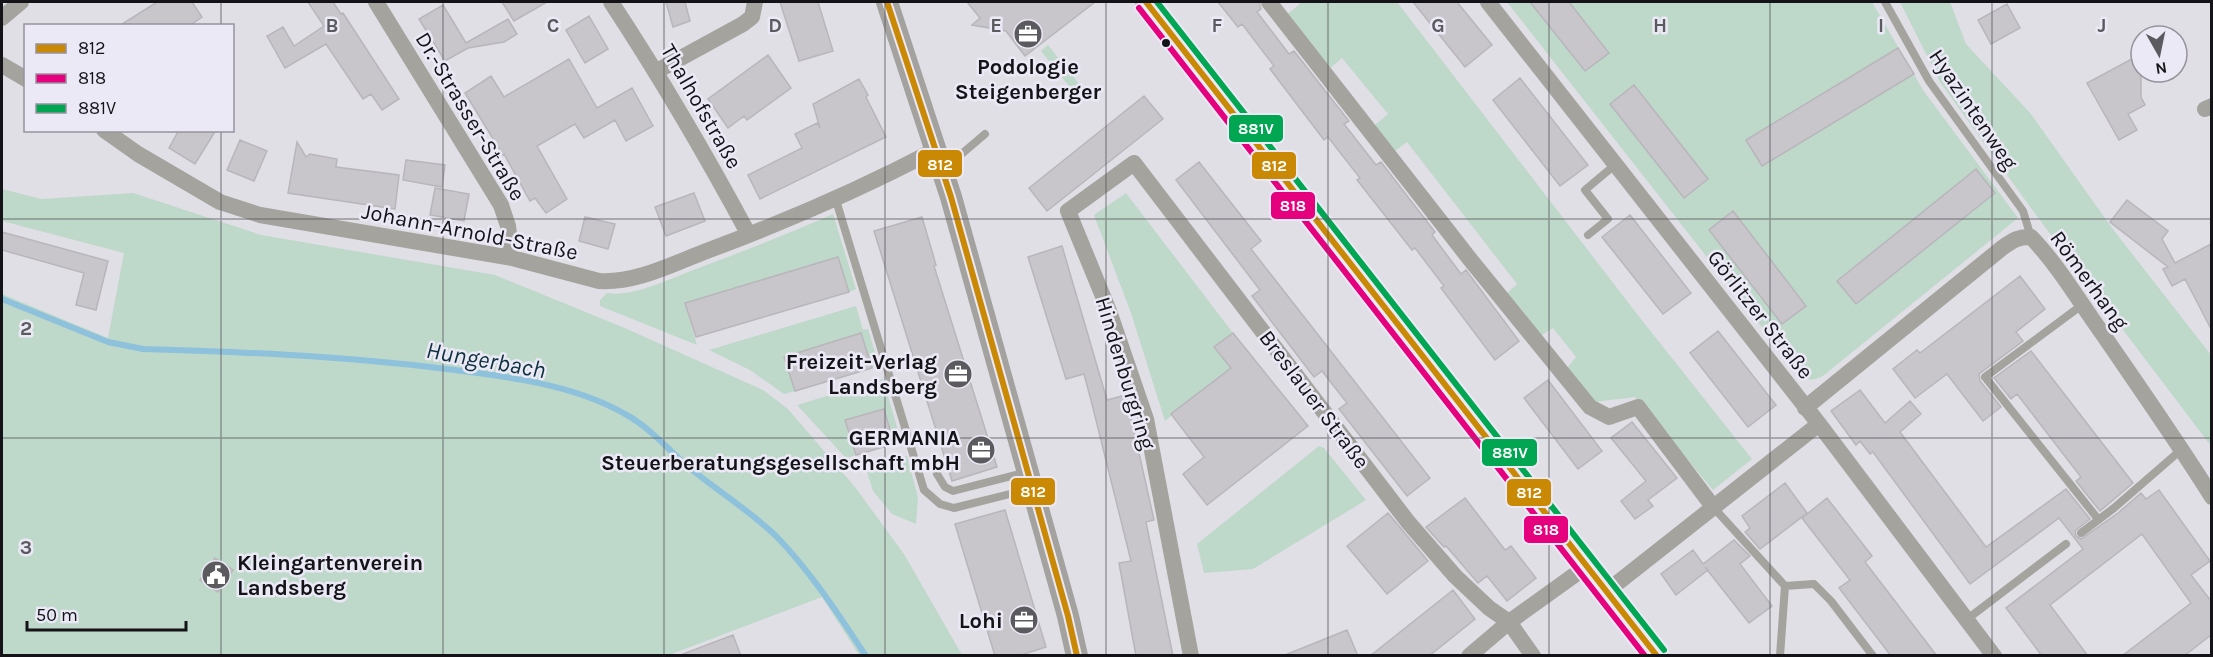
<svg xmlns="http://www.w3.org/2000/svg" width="2213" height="657" font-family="Karla,sans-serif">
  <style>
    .green { fill: #bed8c9 }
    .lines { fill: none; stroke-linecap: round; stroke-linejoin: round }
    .stream { stroke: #8dc1dc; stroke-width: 6 }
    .building { fill: #c8c6ca; stroke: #b8b6bb; stroke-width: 1.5 }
    .lane { stroke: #a5a39d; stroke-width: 8 }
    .street { stroke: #a5a39d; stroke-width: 16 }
    .secondary { stroke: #a4a29e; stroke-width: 22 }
    .bus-1-casing { stroke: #ece9f6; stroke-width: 10 }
    .bus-2-casing { stroke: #ece9f6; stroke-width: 10 }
    .bus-3-casing { stroke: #ece9f6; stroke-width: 10 }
    .bus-1 { stroke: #ca8905; stroke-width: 6 }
    .bus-2 { stroke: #e5007d; stroke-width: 6 }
    .bus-3 { stroke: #00a651; stroke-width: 6 }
    .grid { fill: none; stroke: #5b5a5f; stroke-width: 1.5; stroke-opacity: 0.55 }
    .bus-dot { fill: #141317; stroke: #ece9f6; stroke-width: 2 }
    .labels { text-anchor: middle; stroke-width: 5; stroke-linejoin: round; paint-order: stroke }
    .poi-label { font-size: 22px; font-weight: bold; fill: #141317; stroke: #ece9f6; text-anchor: end }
    .street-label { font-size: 22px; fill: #141317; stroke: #ece9f6 }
    .water-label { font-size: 24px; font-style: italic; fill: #0e3140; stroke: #ece9f6 }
    .grid-label { font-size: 20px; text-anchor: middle; font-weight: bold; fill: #5b5a5f; stroke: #ece9f6; stroke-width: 5; stroke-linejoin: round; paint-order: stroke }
    .line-badge { stroke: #ece9f6; stroke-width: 2 }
    .badge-label { font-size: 16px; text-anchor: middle; font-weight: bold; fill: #fff }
  </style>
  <rect width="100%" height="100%" fill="#e0dfe6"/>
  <path class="green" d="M1298,2H1397L1637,314L1752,459L1713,490L1635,397L1594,402L1567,368L1576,357L1553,328L1537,338L1505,295L1517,284L1407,142L1395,151L1374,126L1388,114L1342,58L1329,69L1286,15L1300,4Z
    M1507,2H1872L1923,90L2018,218L1824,375C1816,380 1810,381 1801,377Z
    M1900,2H1950L1966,44L2031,114L2112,228L2211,355V446L2036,215L1940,82Z
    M1048,45L1083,89L1076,95L1041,51Z
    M2,189L41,199L133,193L261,235L495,275L627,329L763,390L788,409L855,487L904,554L962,655H859L822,597L669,655H2V294L108,338L124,253L2,221Z
    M1126,193L1233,333L1214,347L1231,368L1165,421L1131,313L1094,215Z
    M833,214L856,289L849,292L838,257L685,304L697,345L600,306V300L607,293C631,298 672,278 696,269C742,252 788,234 833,214Z
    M856,306L863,330L868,329L879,366L872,368L861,334L784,357L795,391L784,394L750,370L709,350Z
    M883,379L901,441L894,444L884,409L845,421L856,455L846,458L797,405Z
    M1319,446L1324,448L1366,500L1253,569L1204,573L1197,544Z
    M907,456L918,497L916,524L892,514L873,491L866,469Z"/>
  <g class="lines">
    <path class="stream" d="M2,299L108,342L143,349C244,352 345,356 446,369C504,376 573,384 625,414C651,428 668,450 691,469C718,491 750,511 776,536C811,572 838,614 866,656"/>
  </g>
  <path class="building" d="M157,2H192L202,17L189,26H119Z
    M308,2H333L341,14L343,13L399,99L382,110L371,94L363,99L326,44L285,68L267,36L283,27L294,46L324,26Z
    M502,2H547L514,21Z
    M666,2H685L690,21L673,27Z
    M780,2H818L833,51L799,61Z
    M967,2H1095L1025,56L1006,31L972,25L980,18Z
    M1218,2H1259L1261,9L1257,12L1289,54L1294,51L1349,121L1344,124L1376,165L1381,162L1435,232L1432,235L1461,274L1466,270L1519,341L1495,360L1441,288L1444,286L1415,248L1412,250L1357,180L1360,178L1328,137L1324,140L1270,69L1274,66L1242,24L1238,27Z
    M1413,2H1457L1492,45L1465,67Z
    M1530,2H1569L1609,53L1585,71Z
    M2007,4L2020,28L1991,44L1978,20Z
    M443,5L466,43L508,19L517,34L504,42L468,48L445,61L419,19Z
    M589,16L608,49L585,63L566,30Z
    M1898,48L1914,74L1762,166L1746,140Z
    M2141,54V97L2145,105L2128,114L2137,130L2119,140L2087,83Z
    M768,55L791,88L747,120L744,116L728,128L708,99Z
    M569,59L597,108L632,88L653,126L626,141L615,120L584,138L575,124L537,146L567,199L546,213L535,198L530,201L504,154L503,155L465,93L491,76L504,97Z
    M1520,78L1588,165L1560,186L1493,100Z
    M859,79L868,95L866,97L886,137L760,199L748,175L802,148L795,134L817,123L820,128L813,104Z
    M1634,85L1708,179L1684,198L1610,104Z
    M1144,96L1163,119L1047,211L1029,188Z
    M179,130H216L195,164L169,148Z
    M240,140L267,151L254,181L227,170Z
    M297,142L306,157L310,154L337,159L336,167L399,175L395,209L288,193Z
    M406,160L445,165L442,187L403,180Z
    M1199,162L1261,241L1251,249L1430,478L1407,496L1339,409L1347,403L1322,371L1314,377L1252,296L1260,290L1176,180Z
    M1976,169L1995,193L1856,304L1837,281Z
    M435,188L469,194L464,221L430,215Z
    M694,193L705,221L666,236L655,207Z
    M2127,200L2168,231L2162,239L2175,263L2211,244V329L2185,279L2172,286L2163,269L2168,267L2110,222Z
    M1733,211L1806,306L1782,324L1709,230Z
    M1630,215L1691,293L1663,314L1602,237Z
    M585,217L615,224L608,249L579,241Z
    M922,217L936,265L934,266L997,467L952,481L874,231Z
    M2,232L108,261L96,310L76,305L84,273L2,250Z
    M1062,246L1107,400L1126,395L1154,520L1146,522L1173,656H1136L1119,563L1131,561L1092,404L1084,374L1066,379L1028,257Z
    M838,257L849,292L696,337L685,303Z
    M2020,276L2045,309L2016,332L2023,341L1979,374L1980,381L2001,407L1983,421L1947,374L1915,398L1893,369L1917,350L1920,353Z
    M1718,331L1776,405L1748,427L1690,353Z
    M861,333L872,368L795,391L784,357Z
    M1233,333L1308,426L1207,505L1183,474L1204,457L1171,414L1231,368L1214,347Z
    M2031,351L2133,483L2100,511L2076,481L2081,477L2017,394L2011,399L1994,378Z
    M1548,380L1602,451L1578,469L1524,398Z
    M1860,390L1885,423L1910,401L1921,414L1900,432L1986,547L2066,489L2090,519L2075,531L2076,536L2081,539L2118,513L2141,493L2146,499L2159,490L2210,561L2191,575L2211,601V635L2184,656H2122L2191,603L2142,534L2050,605L2088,656H2042L2006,608L2083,549L2059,518L1970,584L1873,452L1870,454L1860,441L1856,445L1831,411Z
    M884,409L894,444L856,455L845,420Z
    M1632,422L1677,478L1648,500L1653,506L1635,519L1621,501L1646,481L1611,438Z
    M1785,483L1807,513L1760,549L1745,532L1750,528L1742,516Z
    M1465,498L1505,550L1511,546L1536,578L1507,601L1487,576L1478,583L1446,546L1444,547L1426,527Z
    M1827,498L1872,556L1865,562L1937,656H1891L1839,588L1850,580L1802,518Z
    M1005,510L1046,647L1018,656H995L955,524Z
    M1388,513L1428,561L1387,594L1347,546Z
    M1734,540L1750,556L1740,564L1772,606L1749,623L1705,567L1708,570L1676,595L1661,574L1693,550L1703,564Z
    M215,558L233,570L218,592L200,580Z
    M1453,590L1475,619L1429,656H1370Z
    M1347,630L1358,656H1285V655Z
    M733,635L741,656H683V654Z"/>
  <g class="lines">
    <path class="lane" d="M1885,2L1929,81L2023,211L2031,237
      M944,169L985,134
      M835,197L924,490L940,504L954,508L1030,489
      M1588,235L1608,219L1585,190L1616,164
      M2082,305L1985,377L2098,519
      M937,474L945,487L953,491L1027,472
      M1714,508L1785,586L1814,584L1831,601L1873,656
      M2081,533L2114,508L2182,449
      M1966,620L2066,544
      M1780,656L1785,586"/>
    <path class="street" d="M376,2L501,205L508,226L512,258
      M611,2C661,78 706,155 749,235
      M1269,2L1469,258L1590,407L1609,417L1638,407L1714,508
      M1488,2L1819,424L1994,656
      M2,18L21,2
      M2,65L26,79
      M657,71L743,24L752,17L755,2
      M2205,109L2212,106
      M104,130L138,154L220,202L260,215L512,258L599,281C636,283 670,265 704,252C782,223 861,189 935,150
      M1805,408L2002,248C2012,241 2019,236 2031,237C2058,265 2079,301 2102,333C2139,387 2177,441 2212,497
      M1606,592L1819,424
      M1191,656L1146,419L1109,311L1068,211L1134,163L1408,522L1455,576L1489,608L1509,622L1533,656
      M1469,656L1509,622L1587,566"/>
    <path class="secondary" d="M887,2L951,197L1068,616L1077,656
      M1146,2L1657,656"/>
    <g class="bus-1-casing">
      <path id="bus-1" d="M887,2L951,197L1068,616L1077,656
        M1146,2L1657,656"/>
    </g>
    <g class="bus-2-casing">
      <path id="bus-2" d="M1139,8L1645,656"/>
    </g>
    <g class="bus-3-casing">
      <path id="bus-3" d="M1157,2L1664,650"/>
    </g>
    <use href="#bus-1" class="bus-1"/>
    <use href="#bus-2" class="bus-2"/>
    <use href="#bus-3" class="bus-3"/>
  </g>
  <path class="grid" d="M221,2V26M443,2V656M664,2V656M885,2V656M1106,2V656M1328,2V656M1549,2V656M1770,2V656M1992,2V656M221,130V656M2,219H2212M2,438H2212"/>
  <defs>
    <g id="office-disc" transform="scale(1.5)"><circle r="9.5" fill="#5b5a5f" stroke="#ece9f6"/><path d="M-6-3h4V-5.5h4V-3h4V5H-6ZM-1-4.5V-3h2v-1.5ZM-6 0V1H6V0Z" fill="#fff"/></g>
    <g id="civic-disc" transform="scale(1.5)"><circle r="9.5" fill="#5b5a5f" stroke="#ece9f6"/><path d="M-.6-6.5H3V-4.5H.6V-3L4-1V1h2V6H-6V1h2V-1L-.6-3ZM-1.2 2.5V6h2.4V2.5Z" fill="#fff"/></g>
  </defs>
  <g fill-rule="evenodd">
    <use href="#office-disc" x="1028" y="34"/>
    <use href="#office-disc" x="958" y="374"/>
    <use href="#office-disc" x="981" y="450"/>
    <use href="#civic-disc" x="216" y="575"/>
    <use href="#office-disc" x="1024" y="620"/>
  </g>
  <circle class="bus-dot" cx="1166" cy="43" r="5"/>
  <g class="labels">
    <g class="poi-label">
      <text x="1028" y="74" text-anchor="middle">Podologie<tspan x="1028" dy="25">Steigenberger</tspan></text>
      <text x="937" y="369">Freizeit-Verlag<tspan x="937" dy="25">Landsberg</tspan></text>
      <text x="960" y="445">GERMANIA<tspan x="960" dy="25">Steuerberatungsgesellschaft mbH</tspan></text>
      <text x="237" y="570" text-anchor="start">Kleingartenverein<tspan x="237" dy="25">Landsberg</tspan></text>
      <text x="1003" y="628">Lohi</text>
    </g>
    <g class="street-label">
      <text transform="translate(702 106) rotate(60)" y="8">Thalhofstraße</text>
      <text transform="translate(1974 109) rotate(56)" y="8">Hyazintenweg</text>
      <text transform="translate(471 116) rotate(59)" y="8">Dr.-Strasser-Straße</text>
      <text transform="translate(470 231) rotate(11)" y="8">Johann-Arnold-Straße</text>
      <text transform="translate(2090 280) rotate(54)" y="8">Römerhang</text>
      <text transform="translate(1761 314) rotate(52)" y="8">Görlitzer Straße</text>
      <text transform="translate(1126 373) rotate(73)" y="8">Hindenburgring</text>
      <text transform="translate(1315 399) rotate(53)" y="8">Breslauer Straße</text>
    </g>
    <g class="water-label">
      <text transform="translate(486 360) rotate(10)" y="8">Hungerbach</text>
    </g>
  </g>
  <g class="grid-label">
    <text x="332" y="32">B</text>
    <text x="553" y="32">C</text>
    <text x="775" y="32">D</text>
    <text x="996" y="32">E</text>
    <text x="1217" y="32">F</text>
    <text x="1438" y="32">G</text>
    <text x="1660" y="32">H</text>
    <text x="1881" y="32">I</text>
    <text x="2102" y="32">J</text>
    <text x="26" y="335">2</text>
    <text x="26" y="554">3</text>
  </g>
  <g class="line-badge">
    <rect x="1228" y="114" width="56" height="29" rx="6" fill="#00a651"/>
    <rect x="917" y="149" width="46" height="29" rx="6" fill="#ca8905"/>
    <rect x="1251" y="151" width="46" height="29" rx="6" fill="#ca8905"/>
    <rect x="1270" y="191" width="46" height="29" rx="6" fill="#e5007d"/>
    <rect x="1481" y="438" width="57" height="29" rx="6" fill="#00a651"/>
    <rect x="1010" y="477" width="46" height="29" rx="6" fill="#ca8905"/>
    <rect x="1506" y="478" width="46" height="29" rx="6" fill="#ca8905"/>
    <rect x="1523" y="515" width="46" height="29" rx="6" fill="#e5007d"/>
  </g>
  <g class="badge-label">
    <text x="1256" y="134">881V</text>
    <text x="940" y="170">812</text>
    <text x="1274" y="171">812</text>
    <text x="1293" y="211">818</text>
    <text x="1510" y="458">881V</text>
    <text x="1033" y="497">812</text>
    <text x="1529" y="498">812</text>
    <text x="1546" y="535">818</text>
  </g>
  <rect width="2213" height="657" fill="none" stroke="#141317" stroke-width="6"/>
  <rect x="24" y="24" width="210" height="108" fill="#ece9f6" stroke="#96939d" stroke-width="1.5"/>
  <rect x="36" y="44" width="30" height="9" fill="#ca8905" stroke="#96939d" stroke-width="1.5"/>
  <text x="78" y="54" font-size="18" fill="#141317">812</text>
  <rect x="36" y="74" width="30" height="9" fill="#e5007d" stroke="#96939d" stroke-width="1.5"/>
  <text x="78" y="84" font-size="18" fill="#141317">818</text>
  <rect x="36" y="104" width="30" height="9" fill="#00a651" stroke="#96939d" stroke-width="1.5"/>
  <text x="78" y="114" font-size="18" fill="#141317">881V</text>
  <g transform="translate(2159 54) rotate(171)"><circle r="28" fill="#ece9f6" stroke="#96939d" stroke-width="1.5"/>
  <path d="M0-4.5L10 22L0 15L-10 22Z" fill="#5b5a5f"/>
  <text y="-9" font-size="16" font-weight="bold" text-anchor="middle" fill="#141317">N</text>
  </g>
  <path d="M27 621v9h159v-9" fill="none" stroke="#141317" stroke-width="3"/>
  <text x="36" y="621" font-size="18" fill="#141317" stroke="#ece9f6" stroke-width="4.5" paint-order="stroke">50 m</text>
</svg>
